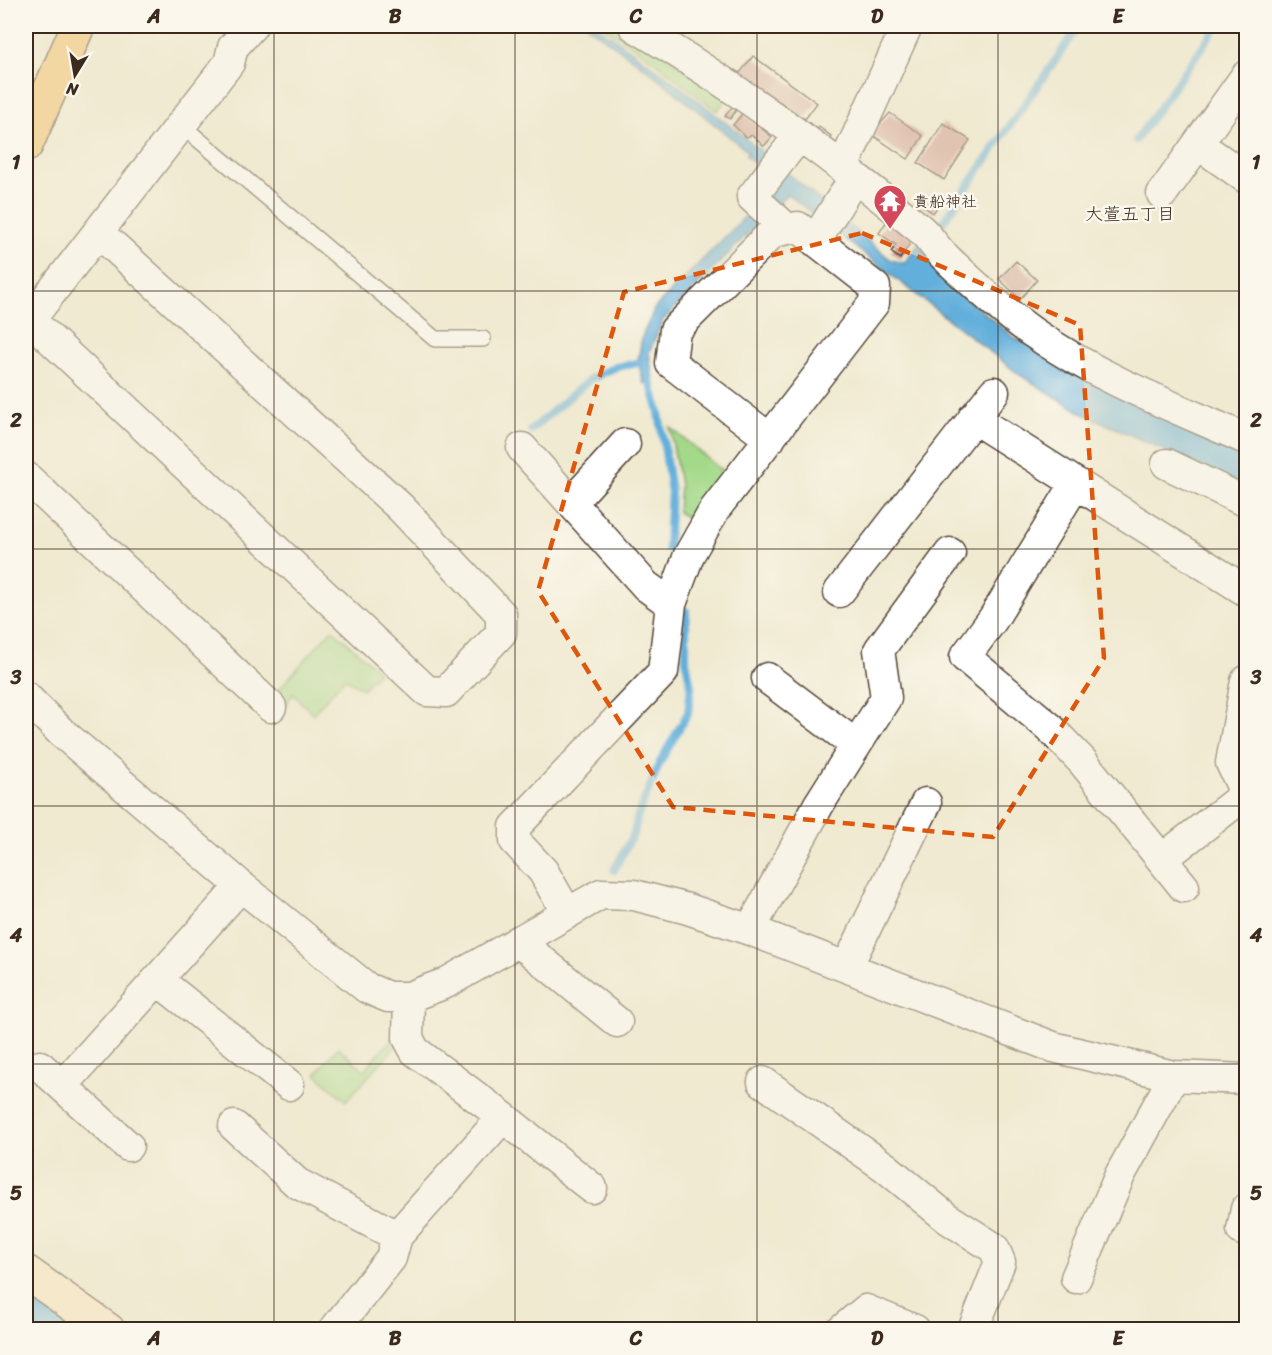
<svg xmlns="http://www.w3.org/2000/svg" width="1272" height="1355" font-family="Sriracha,'Klee One',sans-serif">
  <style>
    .park { fill: #a3d989; stroke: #6f8254; stroke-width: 1.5 }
    .water { fill: #62afdb; stroke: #4e6c7c; stroke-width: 1.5 }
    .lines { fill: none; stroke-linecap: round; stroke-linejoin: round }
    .stream { stroke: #62afdb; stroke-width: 8 }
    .river { stroke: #62afdb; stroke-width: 48 }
    .building { fill: #ce948b }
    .lane-casing { stroke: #564739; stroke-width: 18 }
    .street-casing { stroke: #564739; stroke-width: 33 }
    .secondary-casing { stroke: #564739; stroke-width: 36 }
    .primary-casing { stroke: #564739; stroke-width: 36 }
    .lane { stroke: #fff; stroke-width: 15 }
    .street { stroke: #fff; stroke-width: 30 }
    .secondary { stroke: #fbe6c4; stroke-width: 33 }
    .primary { stroke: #f5c16b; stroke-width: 33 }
    .marked { fill: none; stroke: #df570d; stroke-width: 4.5; stroke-dasharray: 12 8; stroke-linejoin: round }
    .grid { fill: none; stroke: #3b2a1e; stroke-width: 1.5; stroke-opacity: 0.55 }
    .labels { text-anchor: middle; stroke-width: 5; stroke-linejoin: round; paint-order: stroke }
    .poi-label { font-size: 16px; fill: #3b2a1e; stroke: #fbf7ec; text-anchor: start }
    .neighbourhood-label { font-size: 18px; fill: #3b2a1e; stroke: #fbf7ec }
    .neatline { fill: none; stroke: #3b2a1e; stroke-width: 2 }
    .grid-label { font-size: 20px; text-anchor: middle; font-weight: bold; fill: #3b2a1e }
  </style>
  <rect width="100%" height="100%" fill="#fbf7ec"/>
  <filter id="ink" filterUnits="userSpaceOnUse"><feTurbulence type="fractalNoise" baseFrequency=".0167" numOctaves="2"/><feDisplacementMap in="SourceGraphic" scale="12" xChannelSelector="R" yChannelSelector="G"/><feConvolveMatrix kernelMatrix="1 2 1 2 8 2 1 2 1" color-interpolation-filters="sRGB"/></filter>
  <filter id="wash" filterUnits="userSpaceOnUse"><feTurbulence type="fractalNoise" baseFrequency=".008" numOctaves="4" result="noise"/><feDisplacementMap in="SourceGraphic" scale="24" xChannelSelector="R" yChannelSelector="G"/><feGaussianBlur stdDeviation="1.35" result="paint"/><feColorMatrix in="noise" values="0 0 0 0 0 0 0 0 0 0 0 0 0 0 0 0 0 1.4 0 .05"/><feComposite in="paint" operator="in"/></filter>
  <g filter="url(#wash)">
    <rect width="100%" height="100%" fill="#f0ead1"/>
    <path class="park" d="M603,26H625L727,99L717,111L647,56Z
      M670,427L727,475L695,523L678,512L680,485Z
      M332,629L379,671L363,689L345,678L313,714L293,694L282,710L272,697Z
      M402,1028L400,1042L346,1101L316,1074L338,1047L364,1070Z"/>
    <path class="water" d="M587,26H597C699,97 796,179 891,260L904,263L919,244L945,281L1015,338L1246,452V487L1082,413L1020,375L787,194L663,320L649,353L653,380L644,384L638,361L642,337L655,308L778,183L745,155L748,152L649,71Z"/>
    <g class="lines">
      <path class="stream" d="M1136,140L1217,26
        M934,235L1079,26
        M647,371L659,412L671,492L668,548
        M531,430L590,379L616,367L643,362
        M614,870L634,833L638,815L660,762L688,713L691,687L686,661V611"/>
      <path class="river" d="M26,1316L42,1330"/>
    </g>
    <g id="blocks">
      <path class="building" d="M753,56L817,103L805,119L801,116L798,120L734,72L735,70L740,73Z
        M732,107L736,110L730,119L725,116Z
        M743,113L772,137L764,146L752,135L746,137L733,125Z
        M890,113L923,136L908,159L871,134Z
        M943,123L970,140L944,180L918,163Z
        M819,127L831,136L827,141L815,132Z
        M929,195L940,203L933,213L922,205Z
        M889,218L913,239L900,259L891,252L896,245L879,233Z
        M1016,261L1037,280L1020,299L999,279Z"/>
    </g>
  </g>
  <g filter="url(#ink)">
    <use href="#blocks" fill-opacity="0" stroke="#564739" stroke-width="1.5"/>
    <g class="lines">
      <g class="lane-casing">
        <path id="lane" d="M180,124L435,339H483"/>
      </g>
      <g class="street-casing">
        <path id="street" d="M634,26C734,85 829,154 919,228C928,235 934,246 943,255C971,282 1000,309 1032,332C1098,378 1174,407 1246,439
          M1198,144L1246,178
          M843,167L907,26
          M1162,194L1246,76
          M787,229L752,197L799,136
          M815,241L855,177
          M30,320L427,691L446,692L501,633V614L400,507L98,232
          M26,325L229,63L233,47L252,26
          M973,418L1246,591
          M522,448L646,586L671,604
          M1167,464L1246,502
          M26,477L271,707
          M1076,483L993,619L965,657L1049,727L1082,761L1184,887
          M572,502L625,444
          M839,592L994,392
          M767,678L856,745
          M1246,681L1231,763L1246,795
          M26,697L60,731L241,886L367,988L388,997H409L446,983L601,894L634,895L688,909L750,930L1053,1047L1174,1076L1246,1079
          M1162,859L1246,794
          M567,913L543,871L515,841V827L663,672L671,604L689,555L715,509L874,303L875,287L798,227L773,232L675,330L671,363L770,439
          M750,930L819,804L886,698L879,650L950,553
          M518,941L617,1022
          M847,967L926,803
          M159,981L289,1085
          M40,1066L128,1146
          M763,1082L885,1167L947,1218L994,1248L1000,1262L973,1330
          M63,1085L241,886
          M503,1117L592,1188
          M234,1126L297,1183L397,1236
          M1242,1230L1246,1209
          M1076,1278L1120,1175L1174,1076
          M334,1330L391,1258L397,1236L503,1117L415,1051L408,1038L409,997
          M842,1330L866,1310L915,1330"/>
      </g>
      <g class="secondary-casing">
        <path id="secondary" d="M26,1272L108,1330"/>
      </g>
      <g class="primary-casing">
        <path id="primary" d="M26,145L78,26"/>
      </g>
      <use href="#lane" class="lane"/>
      <use href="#street" class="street"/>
      <use href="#secondary" class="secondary"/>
      <use href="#primary" class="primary"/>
    </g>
  </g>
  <path d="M0 0H1272V1355H0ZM862,233L1080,325L1104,658L993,837L673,807L538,591L624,292Z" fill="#f0ead1" fill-opacity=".55" fill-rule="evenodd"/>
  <path class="marked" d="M862,233L1080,325L1104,658L993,837L673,807L538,591L624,292Z"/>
  <path class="grid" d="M274,26V1330M515,26V1330M757,26V1330M998,26V1330M26,291H1246M26,549H1246M26,806H1246M26,1064H1246"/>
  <defs>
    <g id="temple-pin" transform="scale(1.725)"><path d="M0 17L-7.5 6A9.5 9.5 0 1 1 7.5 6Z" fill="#d1495b" stroke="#fbf7ec"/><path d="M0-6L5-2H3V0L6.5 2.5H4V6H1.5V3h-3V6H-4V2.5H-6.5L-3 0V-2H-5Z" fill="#fff"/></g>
  </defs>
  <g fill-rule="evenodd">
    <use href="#temple-pin" x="890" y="201"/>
  </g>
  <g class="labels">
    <g class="poi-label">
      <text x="913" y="207">貴船神社</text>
    </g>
    <g class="neighbourhood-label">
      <text x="1130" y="220">大萱五丁目</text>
    </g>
  </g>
  <rect width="1272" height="1355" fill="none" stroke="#fbf7ec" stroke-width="66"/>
  <g transform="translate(75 75) rotate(191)" stroke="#fbf7ec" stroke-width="4.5" paint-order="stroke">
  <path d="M0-4.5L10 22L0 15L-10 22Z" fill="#3b2a1e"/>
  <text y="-9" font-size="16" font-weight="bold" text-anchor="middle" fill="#3b2a1e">N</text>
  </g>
  <rect x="33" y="33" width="1206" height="1289" class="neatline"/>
  <g class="grid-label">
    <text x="154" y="23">A</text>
    <text x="395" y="23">B</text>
    <text x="636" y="23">C</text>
    <text x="877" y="23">D</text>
    <text x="1118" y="23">E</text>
    <text x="16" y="169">1</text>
    <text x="1256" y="169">1</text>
    <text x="16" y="427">2</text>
    <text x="1256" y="427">2</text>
    <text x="16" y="684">3</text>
    <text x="1256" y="684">3</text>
    <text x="16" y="942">4</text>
    <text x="1256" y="942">4</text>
    <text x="16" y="1200">5</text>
    <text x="1256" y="1200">5</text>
    <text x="154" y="1345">A</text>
    <text x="395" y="1345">B</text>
    <text x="636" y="1345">C</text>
    <text x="877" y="1345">D</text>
    <text x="1118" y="1345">E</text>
  </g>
</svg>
